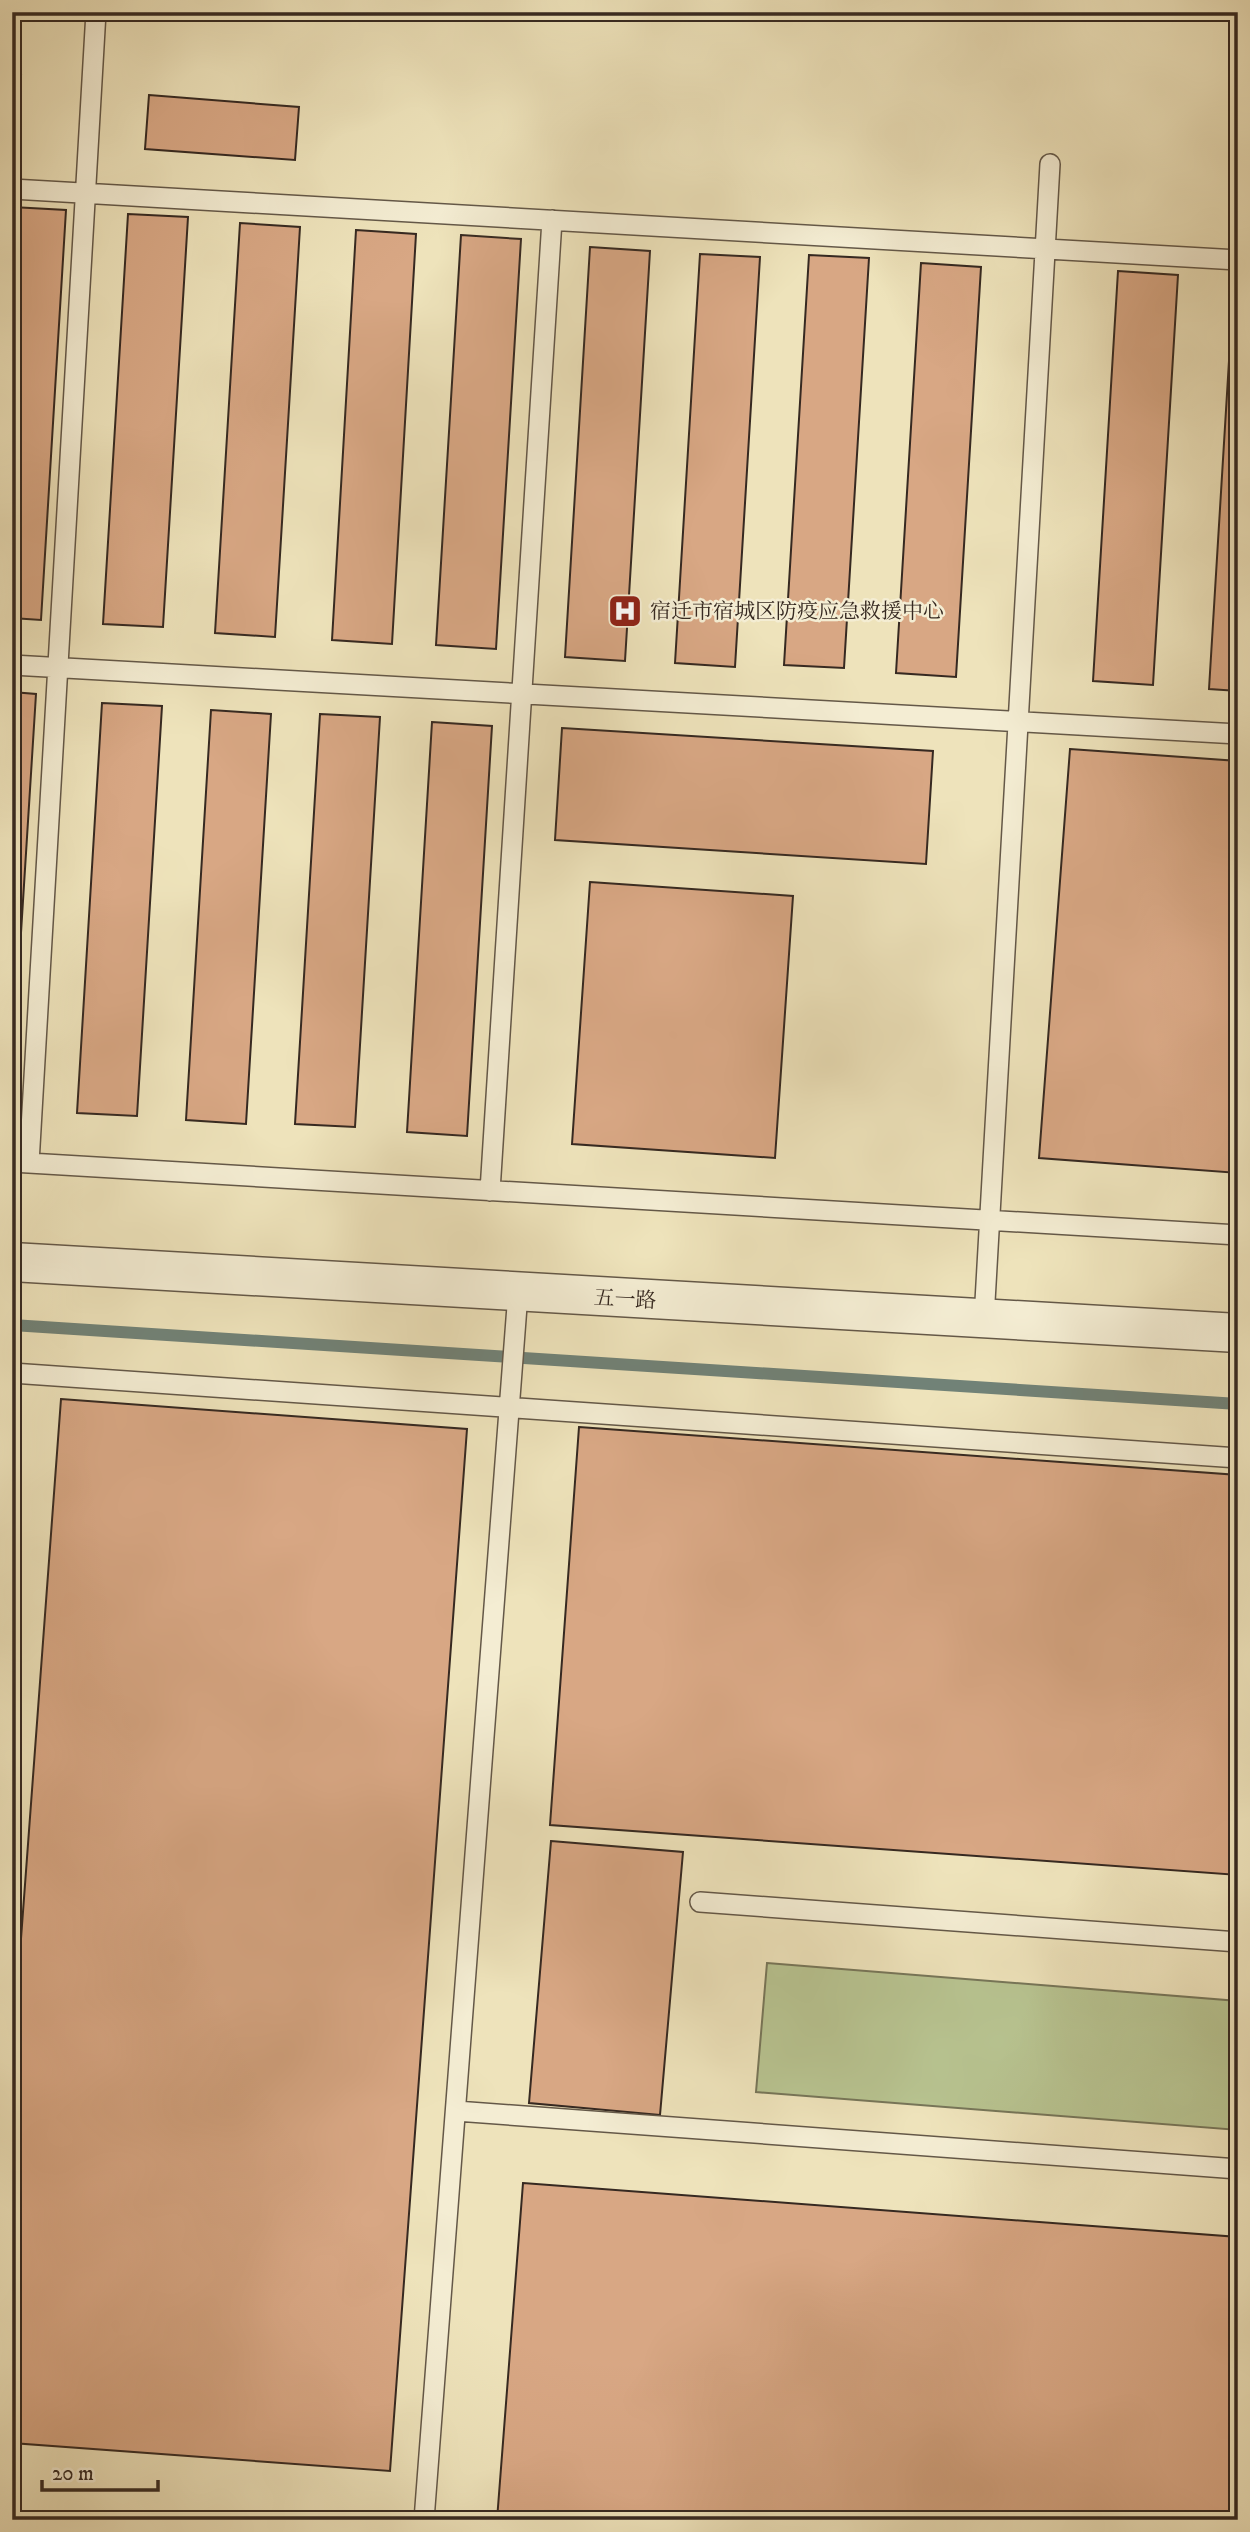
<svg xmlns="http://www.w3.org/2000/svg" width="1250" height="2532" font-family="'IM FELL DW Pica','Noto Serif SC',serif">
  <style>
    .green { fill: #b8c491; stroke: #777659; stroke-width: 2 }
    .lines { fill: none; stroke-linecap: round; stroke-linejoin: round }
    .stream { stroke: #718277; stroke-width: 12 }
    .building { fill: #d8a784; stroke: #362921; stroke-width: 2 }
    .service-casing { stroke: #645848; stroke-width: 22 }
    .tertiary-casing { stroke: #645848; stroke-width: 41 }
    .service { stroke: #f4edd3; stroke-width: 19 }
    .tertiary { stroke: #f4edd3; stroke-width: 38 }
    .labels { text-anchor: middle; stroke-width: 5; stroke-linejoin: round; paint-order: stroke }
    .poi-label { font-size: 21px; fill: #362921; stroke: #f4edd3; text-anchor: start }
    .street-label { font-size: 21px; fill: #362921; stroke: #f4edd3 }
  </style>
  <rect width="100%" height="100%" fill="#eee3bb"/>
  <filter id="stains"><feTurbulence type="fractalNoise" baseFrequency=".00286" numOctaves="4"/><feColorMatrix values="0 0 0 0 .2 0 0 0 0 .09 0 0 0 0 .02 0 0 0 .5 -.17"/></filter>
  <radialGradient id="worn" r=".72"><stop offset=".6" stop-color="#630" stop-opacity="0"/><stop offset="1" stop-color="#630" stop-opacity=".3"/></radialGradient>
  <path class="green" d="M767,1963L1238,2001V2130L756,2092Z"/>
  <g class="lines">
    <path class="stream" d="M12,1325L1238,1404"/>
  </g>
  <path class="building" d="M12,75H21L16,138H12Z
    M149,95L299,107L295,160L145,149Z
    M12,207L66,210L41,620L12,618Z
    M128,214L188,217L163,627L103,624Z
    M240,223L300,227L275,637L215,633Z
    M356,230L416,234L392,644L332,640Z
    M461,235L521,239L496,649L436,645Z
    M590,247L650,251L625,661L565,657Z
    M700,254L760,257L735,667L675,663Z
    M809,255L869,258L844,668L784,665Z
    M921,263L981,267L956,677L896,673Z
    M1118,271L1178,275L1153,685L1093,681Z
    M1234,279H1238V691L1209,689Z
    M12,692L36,694L12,1076Z
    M102,703L162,706L137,1116L77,1113Z
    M211,710L271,714L246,1124L186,1120Z
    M320,714L380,717L355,1127L295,1124Z
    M432,722L492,726L467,1136L407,1132Z
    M562,728L933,751L926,864L555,840Z
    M1070,749L1238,761V1173L1039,1158Z
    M590,882L793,896L775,1158L572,1144Z
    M61,1399L467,1429L390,2471L12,2443V2060Z
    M579,1427L1238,1475V1875L550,1825Z
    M551,1841L683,1852L660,2115L529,2103Z
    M523,2183L1238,2237V2520H497Z"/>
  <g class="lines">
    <g class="service-casing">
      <path id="service" d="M12,189L1238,260
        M12,665L1238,734
        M12,1162L1238,1235
        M29,1163L96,12
        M490,1191L552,220
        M984,1319L1050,164
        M12,1373L1238,1458
        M700,1902L1238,1942
        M456,2111L1238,2169
        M424,2520L518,1293"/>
    </g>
    <g class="tertiary-casing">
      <path id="tertiary" d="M12,1262L1238,1333"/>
    </g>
    <use href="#service" class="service"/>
    <use href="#tertiary" class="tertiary"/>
  </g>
  <defs>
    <g id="hospital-square" transform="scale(1.75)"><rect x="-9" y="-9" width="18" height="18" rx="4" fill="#8f2418" stroke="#f4edd3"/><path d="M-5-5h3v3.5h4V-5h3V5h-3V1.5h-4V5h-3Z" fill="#fff"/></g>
  </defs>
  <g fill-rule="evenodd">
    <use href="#hospital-square" x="625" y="611"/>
  </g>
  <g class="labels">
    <g class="poi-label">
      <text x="650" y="618">宿迁市宿城区防疫应急救援中心</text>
    </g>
    <g class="street-label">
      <text transform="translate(625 1299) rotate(3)" y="7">五一路</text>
    </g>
  </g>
  <rect width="1250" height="2532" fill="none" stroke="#eee3bb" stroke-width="42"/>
  <rect x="14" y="14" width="1222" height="2504" fill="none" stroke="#362921" stroke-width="3.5"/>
  <rect x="21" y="21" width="1208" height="2490" fill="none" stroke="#362921" stroke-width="2"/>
  <path d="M42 2480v10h116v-10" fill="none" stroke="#362921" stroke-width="3.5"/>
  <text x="52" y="2480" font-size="21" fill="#362921" stroke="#f4edd3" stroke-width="5" paint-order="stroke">20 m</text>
  <rect width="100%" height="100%" filter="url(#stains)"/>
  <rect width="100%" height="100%" fill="url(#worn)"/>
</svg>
